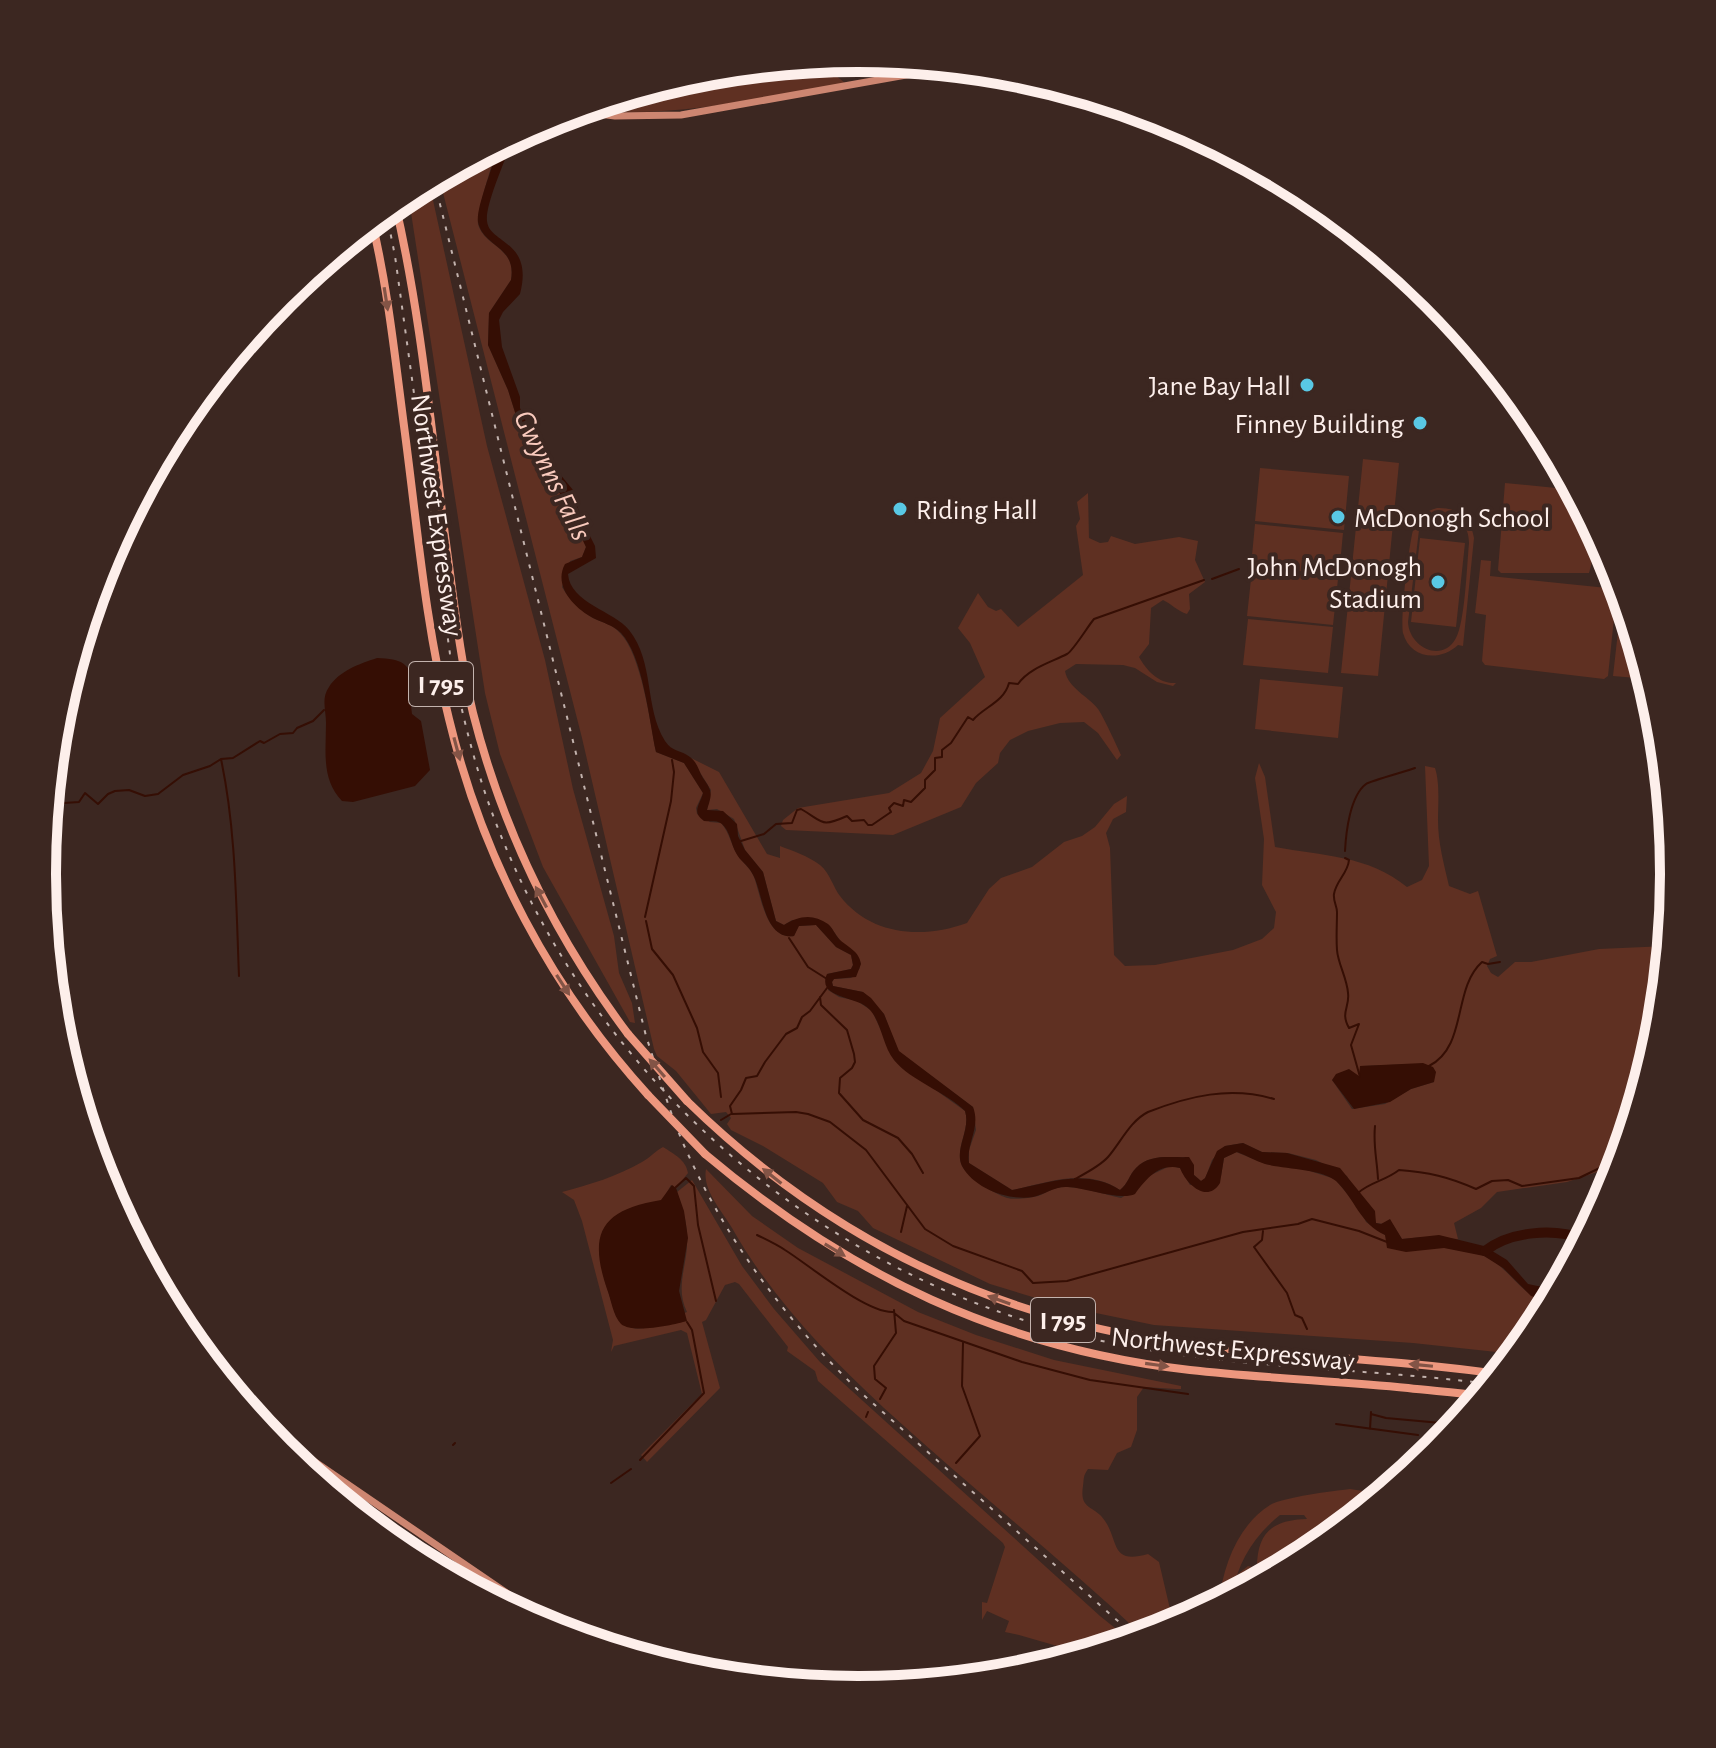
<svg xmlns="http://www.w3.org/2000/svg" width="1716" height="1748" font-family="'Alegreya Sans',sans-serif">
  <style>
    .green { fill: #5f3022; fill-rule: evenodd }
    .water { fill: #350e04 }
    .lines { fill: none; stroke-linecap: round; stroke-linejoin: round }
    .stream { stroke: #350e04; stroke-width: 2 }
    .river { stroke: #350e04; stroke-width: 10 }
    .major { stroke: #cd8671; stroke-width: 7 }
    .highway { stroke: #ed977e; stroke-width: 8 }
    .rail { stroke: #c2b2ad; stroke-width: 2; stroke-dasharray: 4 8; stroke-linecap: butt }
    .highway-bridge { stroke: #ed977e; stroke-width: 8 }
    .oneway { fill: #835446 }
    .poi-dot { fill: #59c8e4; stroke: #3c2721; stroke-width: 3 }
    .labels { text-anchor: middle; stroke-width: 8; stroke-linejoin: round; paint-order: stroke }
    .shield { fill: #3c2721; stroke: #c3b3ae; stroke-width: 2 }
    .shield-label { font-size: 26px; font-weight: bold; fill: #fdefeb }
    .poi-label { font-size: 28px; fill: #fdefeb; stroke: #3c2721; text-anchor: end }
    .street-label { font-size: 28px; fill: #fdefeb; stroke: #3c2721 }
    .water-label { font-size: 30px; font-style: italic; fill: #f9cabd; stroke: #3c2721 }
    .rim { fill: none; stroke: #fdefeb; stroke-width: 10 }
  </style>
  <rect width="100%" height="100%" fill="#3c2721"/>
  <path class="green" d="M819,62L845,83C757,98 672,120 583,109L699,74Z
    M499,145C494,156 476,214 478,224C484,247 517,247 511,280L489,313L488,345L508,390L520,428L564,500L586,547L582,557L570,561L562,587C568,598 582,612 593,618C603,623 612,624 620,633C641,654 650,721 656,752L684,763L703,793L696,808L697,814L710,822L721,823C730,833 731,846 739,857C744,864 751,869 754,877C761,896 766,940 794,936L798,926L816,925L836,947L851,955L853,965L851,969L827,974L828,990L839,997L857,1001L872,1011L895,1061L965,1111C971,1130 954,1148 962,1166C968,1178 995,1194 1007,1198C1015,1200 1030,1198 1038,1196C1048,1192 1055,1186 1067,1187C1086,1188 1103,1194 1121,1198L1140,1187L1143,1180L1153,1174L1170,1166L1180,1168L1190,1185L1221,1176L1224,1158L1236,1152L1266,1164L1300,1168L1335,1179L1361,1211L1366,1222L1385,1235L1391,1247C1407,1252 1417,1249 1434,1248C1449,1247 1470,1250 1484,1256C1510,1267 1521,1298 1550,1302L1536,1328L1515,1354L1413,1343L1154,1325L1062,1306L990,1284L873,1228L858,1211L837,1202L823,1183L763,1146L731,1130L727,1124L731,1118L726,1112L711,1114L676,1071L657,1056L654,1049L582,738L439,177Z
    M429,182L487,446L545,660L573,789L614,936L619,973L632,1003L635,1023L630,1022L543,867L500,754L485,693L408,193Z
    M1363,459L1399,463L1378,676L1341,673Z
    M1260,468L1349,476L1344,530L1255,521Z
    M1505,483L1566,489C1594,503 1598,546 1589,573H1501L1498,570Z
    M1088,493L1089,538L1100,543L1108,542L1111,536L1135,544L1179,537L1198,541L1195,560L1205,582L1189,594L1190,609L1187,614C1177,611 1172,604 1163,600L1151,608L1149,644L1139,657C1147,671 1159,684 1176,683L1173,686L1157,682L1135,668L1123,665L1076,664L1065,671C1068,688 1088,696 1098,709C1101,712 1119,750 1121,755L1117,760L1098,733L1084,722L1060,723L1028,731L1010,740L1000,753L998,763L976,783L961,807L893,835L786,830L781,826L783,820L798,808L889,793L921,773L933,751L940,718L985,677L970,643L958,628L978,593L988,607L996,611L1001,609L1018,627L1083,575L1076,526L1080,519L1077,502Z
    M1437,508C1457,507 1471,518 1474,538L1463,646L1458,645C1440,662 1410,659 1403,633C1400,620 1409,540 1414,527C1418,517 1426,511 1437,508ZM1442,514C1459,516 1469,525 1469,543C1467,564 1465,622 1456,638C1442,664 1409,647 1408,622L1419,530L1427,519Z
    M1255,524L1343,533L1339,575L1251,566Z
    M1420,538L1465,543L1456,627L1411,622Z
    M1481,560L1491,561L1490,576L1617,589L1608,676L1604,679L1485,665L1482,661L1486,615L1475,613Z
    M1252,570L1338,579L1333,625L1247,616Z
    M1622,596L1648,679L1613,676Z
    M1248,619L1333,627L1328,673L1243,665Z
    M1260,679L1343,687L1338,738L1255,729Z
    M691,758L719,772L767,854L780,858V846C793,851 808,856 820,865C830,873 833,887 840,896C871,936 923,939 967,923L989,889L1001,878L1032,867L1064,842L1082,836L1095,827L1114,804L1127,796L1126,812L1113,819L1106,833L1110,848L1114,955L1125,966L1155,965L1233,950L1262,939L1274,928L1276,912L1262,885L1264,839L1255,778L1259,763L1265,777L1275,847C1322,856 1368,855 1407,887L1422,880L1429,866L1425,766L1435,768C1440,783 1438,804 1438,820C1438,843 1444,864 1449,886L1470,894L1478,891L1497,956L1490,959L1487,966L1491,973L1498,977L1515,962H1531L1599,949L1667,946L1660,1014L1645,1022L1644,1039L1650,1059L1642,1087L1635,1088C1631,1095 1630,1105 1634,1112L1618,1165L1567,1182L1497,1192L1481,1208L1454,1223L1458,1239L1423,1237L1402,1239L1393,1225L1376,1223C1370,1199 1356,1197 1347,1176L1316,1160L1288,1153L1262,1152L1243,1143L1225,1146L1212,1160L1205,1179L1201,1181L1194,1175L1189,1157C1171,1158 1150,1153 1136,1168C1129,1175 1128,1184 1120,1190C1086,1167 1047,1183 1012,1190L969,1163V1150L976,1130L973,1107L898,1051L884,1014L863,992L833,986L832,982L834,979L851,978L860,968L829,925L792,920L784,925L776,921L763,872L745,850L734,819L717,809L707,810L711,790ZM1414,1064L1434,1082L1411,1089L1385,1104L1352,1109L1332,1080L1359,1076L1361,1066Z
    M663,1147C674,1154 686,1160 688,1173L676,1188L671,1185L662,1201C579,1213 596,1254 616,1316C633,1342 665,1321 687,1312C674,1286 689,1263 687,1236C687,1221 682,1207 677,1192L692,1180L742,1266L774,1309L820,1362L1100,1616L1130,1640L1085,1654L1019,1635L1005,1632L1009,1621L987,1611L982,1620V1602L987,1603L1005,1547L1003,1543L818,1381L815,1371L787,1351L788,1347L739,1284L735,1282L725,1285L706,1320L702,1322L720,1388L647,1462L641,1455L702,1394L687,1333L681,1330L614,1346L611,1352L613,1340L582,1221L574,1200L562,1192C589,1185 618,1176 642,1162C650,1158 655,1151 663,1147Z
    M706,1169L752,1216L798,1248L918,1312L976,1335L1054,1360L1181,1386V1389H1176L1144,1387L1137,1397V1430L1131,1447L1117,1453L1108,1470L1088,1469C1083,1476 1084,1478 1083,1486C1079,1511 1095,1505 1105,1521C1119,1541 1110,1565 1148,1554L1159,1562L1170,1609L1178,1624L1143,1636C1059,1557 969,1486 884,1408C826,1354 771,1297 732,1228C722,1211 702,1190 706,1169Z
    M1350,1489L1383,1494L1311,1553L1254,1583L1238,1574L1248,1566L1257,1568C1257,1531 1274,1520 1307,1519L1304,1515H1280C1253,1537 1238,1562 1232,1595L1219,1602C1223,1566 1238,1525 1270,1505C1284,1497 1333,1491 1350,1489Z"/>
  <path class="water" d="M513,138C507,157 485,204 487,221C489,244 534,240 520,294L503,312L499,320L502,347L520,397V408L526,422L550,462L573,490L580,516L595,546L596,558L568,574C570,603 614,611 629,630C655,663 644,707 665,741C672,752 681,750 690,757C698,763 698,770 703,778C713,792 712,794 707,810L723,811L737,824L738,836L745,850L763,872L776,921L784,925C798,916 813,913 828,924C833,928 835,935 840,940C849,948 859,951 861,964L856,977L834,979L832,982L833,986L863,992L871,998L884,1014L899,1051L973,1107C981,1128 966,1143 969,1163L1012,1190C1048,1183 1086,1168 1120,1190C1128,1184 1129,1175 1136,1168C1150,1153 1171,1158 1189,1157L1194,1165V1175L1201,1181L1205,1178L1217,1151L1225,1146L1243,1143L1262,1152L1287,1153L1340,1168L1375,1211L1376,1223L1381,1224L1390,1219L1402,1239L1439,1235L1484,1246L1507,1260L1528,1284L1557,1290L1550,1302L1531,1296L1503,1268L1484,1256L1444,1248L1406,1252L1387,1248L1385,1235C1360,1224 1355,1199 1336,1181C1323,1169 1283,1169 1265,1164C1255,1161 1246,1155 1237,1152L1224,1158L1220,1183C1207,1204 1186,1184 1180,1168C1159,1163 1146,1179 1135,1194C1121,1201 1086,1188 1068,1187C1054,1186 1046,1194 1033,1197C1010,1201 974,1189 962,1166C954,1149 971,1130 965,1111C946,1092 911,1081 894,1060C882,1045 882,1022 869,1009C858,996 816,999 827,974L851,969L853,965L851,955L836,947L816,925L799,926L794,936C763,940 763,890 752,873C748,865 740,861 736,853C731,844 730,831 722,824C717,820 711,822 704,821C691,812 700,805 703,793L684,763L656,752C649,720 643,656 621,633C613,625 603,623 593,618C574,608 553,586 565,564L582,557L586,547L564,500L520,428L508,390L488,345L489,313L511,280C517,246 483,247 478,222C476,208 492,170 496,153L499,145Z
    M377,658C402,659 410,662 415,689L410,698L412,714L421,721L430,770L415,786L353,802L342,801C321,779 326,751 326,723C326,710 321,698 329,687C339,671 359,664 377,658Z
    M1423,1063L1433,1067L1436,1072L1434,1082L1411,1089L1390,1102L1354,1109L1332,1080L1336,1074L1349,1069L1359,1076L1360,1066Z
    M672,1185L676,1188L684,1211L688,1238L679,1291L687,1321C673,1325 633,1334 621,1324C613,1316 611,1299 607,1289C588,1233 601,1210 661,1200Z"/>
  <g class="lines">
    <path class="stream" d="M1212,579L1239,569
      M221,759C236,830 236,903 239,976
      M48,815L64,803L79,802L85,793L98,804L108,794L115,791L129,790L145,796L158,794L183,775L210,766L221,759L233,758L260,741L264,743L280,734L293,733L297,728L313,721L324,710
      M741,841L764,834L776,824L792,823L797,810L801,809C824,822 820,828 847,816L852,821L864,820L868,825H872L891,812L889,808L894,803L903,806L904,800L911,802L925,788V780L935,770V758L942,757V750L951,743L968,717L973,720C984,707 1004,702 1009,683L1018,684C1029,668 1052,662 1067,654C1073,651 1088,626 1094,619L1204,580
      M1345,851C1346,832 1350,796 1366,784C1370,781 1407,771 1415,768
      M1345,858L1349,860C1348,873 1336,881 1334,894C1333,901 1337,906 1337,912C1337,925 1336,937 1337,950C1338,964 1347,978 1348,993C1350,1007 1340,1012 1349,1028L1359,1024L1351,1045L1360,1077
      M645,917L671,801L674,772L672,760
      M646,921L652,949L673,975L697,1028L703,1052L718,1073L721,1097
      M789,938L808,967L827,979
      M827,988L810,1011L802,1017L797,1028L786,1034L765,1062L757,1076L746,1078L741,1090L730,1106L732,1114L796,1112L808,1114L830,1122L866,1150L925,1229L953,1246L1022,1271L1033,1283L1067,1281L1243,1232L1298,1224L1312,1219L1359,1231L1387,1242
      M820,997L821,1005L847,1030L854,1054L855,1062L852,1068L840,1078L839,1093L863,1120L898,1138L912,1154L923,1173
      M1429,1066C1468,1046 1452,989 1482,962L1488,964L1500,962
      M721,1120L731,1114
      M1375,1126C1373,1145 1377,1160 1378,1179
      M1075,1179C1086,1173 1100,1166 1108,1157C1121,1142 1130,1121 1148,1112C1189,1096 1230,1086 1274,1099
      M676,1187L686,1178L694,1186L698,1225L716,1301
      M1358,1193C1370,1182 1385,1181 1399,1170C1428,1172 1449,1177 1476,1189L1492,1181L1508,1180L1522,1186L1579,1178L1610,1163L1622,1152
      M1263,1231L1262,1240L1254,1247L1287,1293L1295,1315L1302,1318L1307,1329
      M901,1232L907,1206
      M757,1235C767,1240 776,1244 785,1250C809,1265 866,1313 893,1312L904,1321L1022,1362L1090,1380L1188,1394
      M880,1399L886,1388L875,1379L874,1366L896,1333L894,1310
      M1371,1414L1386,1418L1441,1423
      M866,1417L868,1412
      M1336,1424L1418,1435
      M1370,1429L1371,1412
      M453,1445L455,1443
      M640,1460L704,1393L692,1330L687,1322
      M956,1463L980,1436L962,1386L963,1343
      M611,1483L631,1469"/>
    <path class="river" d="M1485,1251C1510,1231 1554,1228 1584,1239"/>
    <path class="major" d="M575,111L615,116L681,115L951,67
      M258,1423L568,1635"/>
    <path class="highway" d="M395,203C422,319 432,440 448,558C455,610 461,662 473,713C503,831 555,937 628,1034
      M372,222C388,289 395,358 404,426C417,523 425,624 449,719C483,860 551,988 648,1095
      M687,1101C828,1239 995,1320 1191,1345C1293,1357 1396,1359 1498,1374
      M705,1154C850,1276 1001,1348 1190,1370C1262,1378 1335,1381 1408,1388C1432,1391 1456,1392 1480,1396"/>
    <path class="rail" d="M434,180L646,1036C659,1075 670,1115 687,1152C728,1243 787,1321 858,1390L1137,1638
      M386,211L395,256L450,654C463,719 478,782 504,843C607,1092 831,1280 1093,1339C1223,1369 1358,1367 1490,1384"/>
    <path class="highway-bridge" d="M628,1034L687,1101
      M648,1095L705,1154"/>
  </g>
  <defs><path id="oneway-solid" d="M-6-.8H1V-3.2L6.5 0L1 3.2V.8H-6Z" transform="scale(2)"/></defs>
  <g class="oneway">
    <use href="#oneway-solid" transform="translate(386 299) rotate(81)"/>
    <use href="#oneway-solid" transform="translate(457 749) rotate(75)"/>
    <use href="#oneway-solid" transform="translate(541 897) rotate(-118)"/>
    <use href="#oneway-solid" transform="translate(563 985) rotate(57)"/>
    <use href="#oneway-solid" transform="translate(657 1068) rotate(-131)"/>
    <use href="#oneway-solid" transform="translate(772 1176) rotate(-142)"/>
    <use href="#oneway-solid" transform="translate(835 1250) rotate(31)"/>
    <use href="#oneway-solid" transform="translate(999 1300) rotate(-160)"/>
    <use href="#oneway-solid" transform="translate(1157 1365) rotate(8)"/>
    <use href="#oneway-solid" transform="translate(1421 1365) rotate(-174)"/>
  </g>
  <g class="poi-dot">
    <circle cx="1307" cy="385" r="8"/>
    <circle cx="1420" cy="423" r="8"/>
    <circle cx="900" cy="509" r="8"/>
    <circle cx="1338" cy="517" r="8"/>
    <circle cx="1438" cy="582" r="8"/>
  </g>
  <g class="labels">
    <g class="shield">
      <rect x="409" y="662" width="64" height="44" rx="6"/>
      <rect x="1031" y="1298" width="64" height="44" rx="6"/>
    </g>
    <g class="shield-label">
      <text x="441" y="693">I 795</text>
      <text x="1063" y="1329">I 795</text>
    </g>
    <g class="poi-label">
      <text x="1291" y="395">Jane Bay Hall</text>
      <text x="1404" y="433">Finney Building</text>
      <text x="916" y="519" text-anchor="start">Riding Hall</text>
      <text x="1354" y="527" text-anchor="start">McDonogh School</text>
      <text x="1422" y="576">John McDonogh<tspan x="1422" dy="32">Stadium</tspan></text>
    </g>
    <g class="street-label">
      <text transform="translate(438 515) rotate(82)" y="10">Northwest Expressway</text>
      <text transform="translate(1233 1348) rotate(6)" y="10">Northwest Expressway</text>
    </g>
    <g class="water-label">
      <text transform="translate(553 475) rotate(64)" y="10">Gwynns Falls</text>
    </g>
  </g>
  <path d="M0 0H1716V1748H0ZM56 874a802 802 0 1 1 1604 0a802 802 0 1 1-1604 0Z" fill="#3c2721" fill-rule="evenodd"/>
  <path class="rim" d="M56 874a802 802 0 1 1 1604 0a802 802 0 1 1-1604 0Z"/>
</svg>
